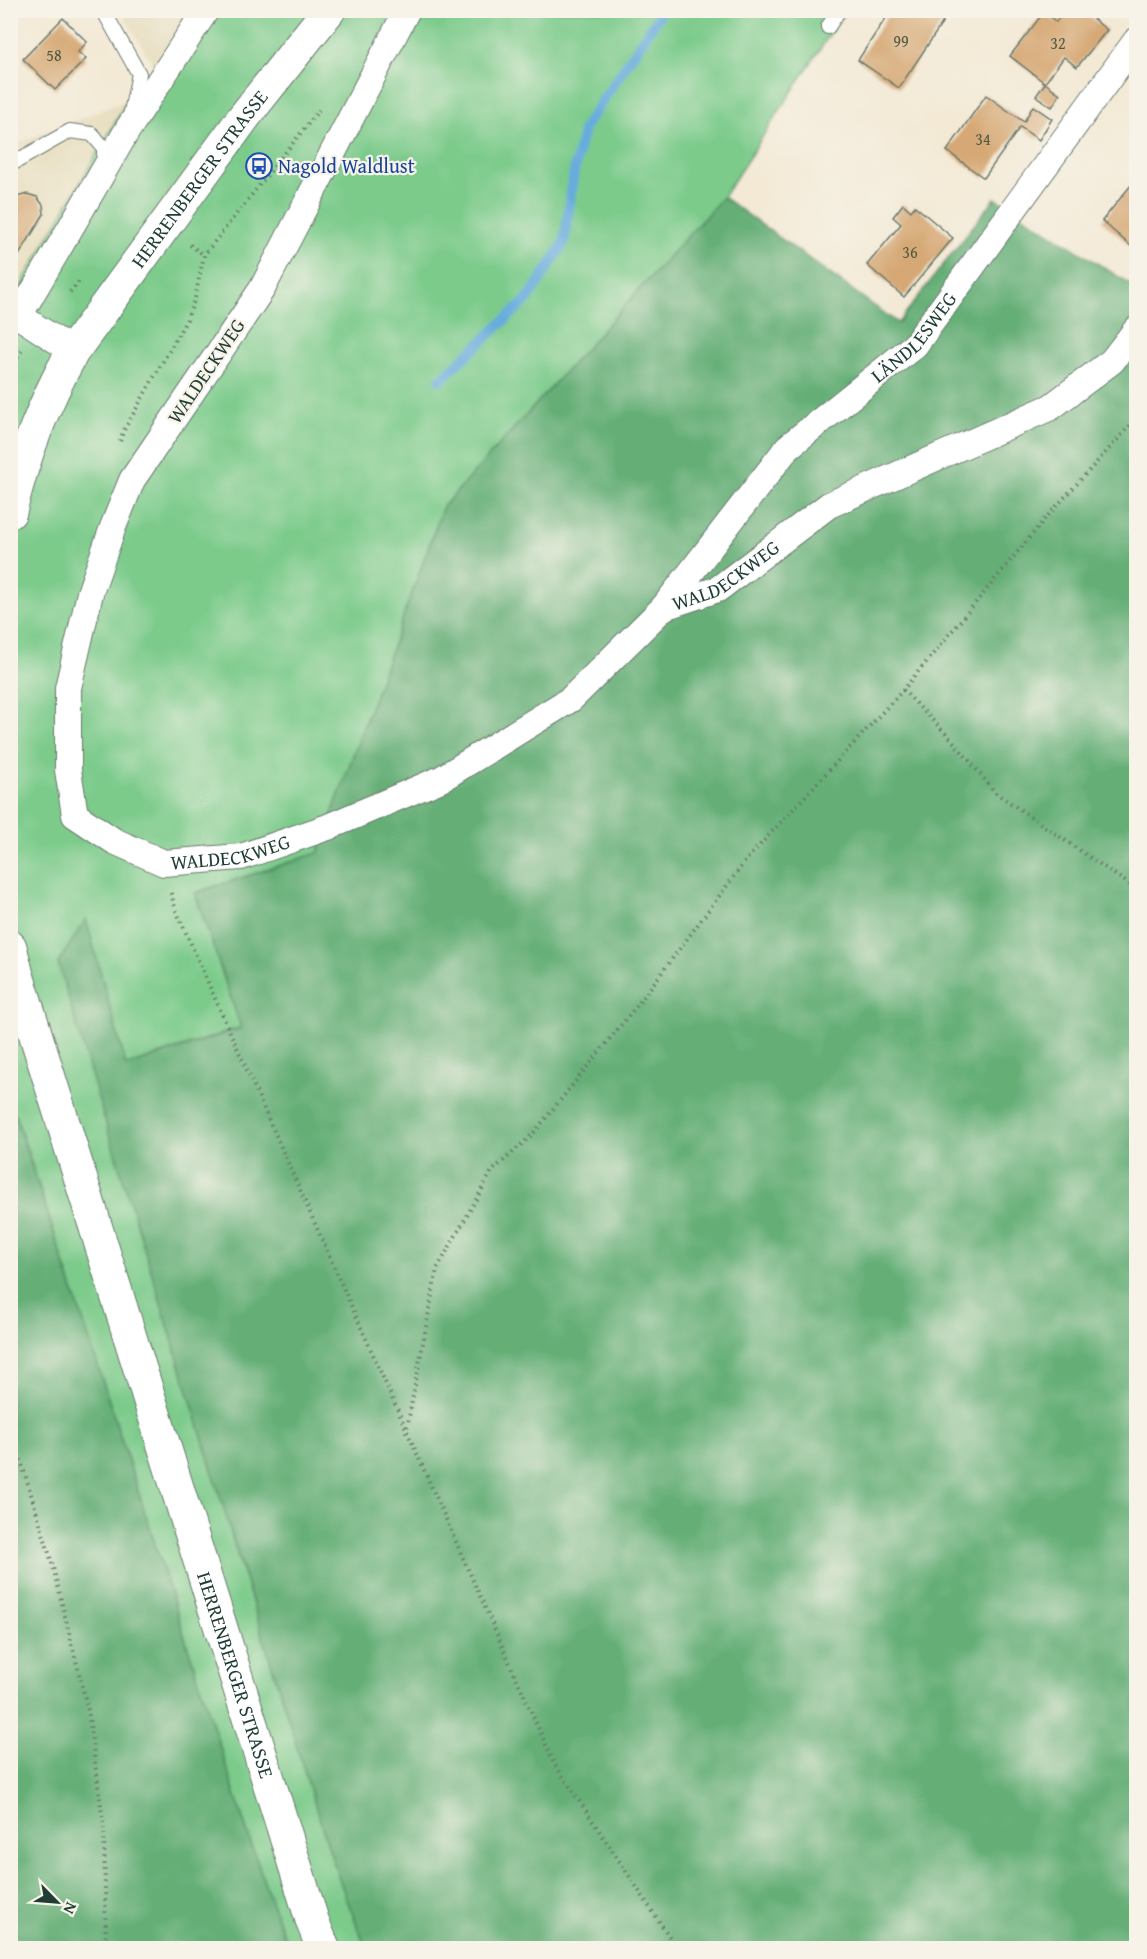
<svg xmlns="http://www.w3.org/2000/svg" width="1147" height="1959" font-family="'Gentium Book Plus',serif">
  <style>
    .built { fill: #e5dbba }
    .green { fill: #7ccb8b; stroke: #4e8460; stroke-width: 1.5 }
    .forest { fill: #65af77; stroke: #427656; stroke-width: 1.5 }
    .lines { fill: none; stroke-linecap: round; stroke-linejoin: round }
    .stream { stroke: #67acdd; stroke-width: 10 }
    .building { fill: #d6a875 }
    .lane-casing { stroke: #69796c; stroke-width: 16 }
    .street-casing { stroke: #69796c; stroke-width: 28 }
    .primary-casing { stroke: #69796c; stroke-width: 35 }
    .path { stroke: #69796c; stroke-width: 4; stroke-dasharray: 1.5 4.5; stroke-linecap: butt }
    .lane { stroke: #fff; stroke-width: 14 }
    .street { stroke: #fff; stroke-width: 26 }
    .primary { stroke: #fff; stroke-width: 33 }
    .labels { text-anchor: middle; stroke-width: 4.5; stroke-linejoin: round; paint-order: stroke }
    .number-label { font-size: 16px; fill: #4d5844 }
    .transit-label { font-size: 20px; fill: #164399; stroke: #f7f3e8; text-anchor: start }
    .street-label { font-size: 20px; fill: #1f3d34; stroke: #f7f3e8 }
  </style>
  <rect width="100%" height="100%" fill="#f7f3e8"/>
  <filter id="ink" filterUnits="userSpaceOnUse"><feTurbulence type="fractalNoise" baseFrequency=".0167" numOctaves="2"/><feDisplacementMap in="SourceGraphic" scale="12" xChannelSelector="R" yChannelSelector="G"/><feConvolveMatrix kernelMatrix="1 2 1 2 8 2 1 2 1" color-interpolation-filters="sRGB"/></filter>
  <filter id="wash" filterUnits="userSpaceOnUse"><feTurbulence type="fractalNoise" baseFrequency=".008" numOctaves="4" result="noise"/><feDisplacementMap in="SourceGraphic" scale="24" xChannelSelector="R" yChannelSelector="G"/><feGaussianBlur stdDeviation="1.35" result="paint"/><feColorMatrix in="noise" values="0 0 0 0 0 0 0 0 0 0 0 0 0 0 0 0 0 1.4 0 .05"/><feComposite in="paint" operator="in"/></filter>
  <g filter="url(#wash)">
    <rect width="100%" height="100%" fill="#f3e9d5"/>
    <path class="built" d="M121,11H199L154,66Z
      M128,100L30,272L11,304V146Z"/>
    <path class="green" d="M199,11H845L723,197L443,507L318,853L195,893L241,1027L126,1066L86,920L233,1541L339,1879L366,1948H288L253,1850L92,1348L11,1101L10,304L128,100Z"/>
    <path class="forest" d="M723,197L898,323L995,198L1136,288V1948H366L339,1879L307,1780L93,1081L58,963L86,919L126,1066L241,1028L195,893L318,853L443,507Z
      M10,1101L92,1348L253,1850L288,1948H11Z"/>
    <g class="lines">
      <path class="stream" d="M440,380L528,299L564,243L574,171L584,128L663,10"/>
    </g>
    <g id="blocks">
      <path class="building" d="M891,10H926L943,22L899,88L858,60Z
        M1065,10H1082L1107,30L1077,67L1064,57L1045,83L1010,56L1044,12L1056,22Z
        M63,18L87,42L78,52L86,59L55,90L23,59Z
        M1045,83L1060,94L1052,107L1036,96Z
        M986,95L1024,122L1033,106L1052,119L1039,140L1020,127L984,178L947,151Z
        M1136,179V241L1132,247L1102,221Z
        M27,194L37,197L43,205L44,214L10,270V199Z
        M903,204L911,211L915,206L953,238L904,297L867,265L901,224L893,217Z"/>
    </g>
  </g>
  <g filter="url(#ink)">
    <use href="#blocks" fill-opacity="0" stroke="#69796c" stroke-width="1.5"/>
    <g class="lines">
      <g class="lane-casing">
        <path id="lane" d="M103,10L139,74L131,112
          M828,27L839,10
          M10,165L70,131L92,134L104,148V163"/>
      </g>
      <g class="street-casing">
        <g id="street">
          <path id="s1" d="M407,10L262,289L132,480L113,527L90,593L68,688V770L75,815L114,841L164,863L241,857L328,827L441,779L571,699L664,607L718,589L829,505L1051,407L1112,361L1136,330"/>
          <path d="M10,313L19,316L73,351"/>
          <path d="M19,316L128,129L206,10"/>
          <path id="s2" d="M664,607L788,447L915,345L1136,41"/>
        </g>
      </g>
      <g class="primary-casing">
        <g id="primary">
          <path id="s3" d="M10,512C23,456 45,401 73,351L244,117L329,10"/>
          <path id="s4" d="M10,947L17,975L313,1923L323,1948"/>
        </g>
      </g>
      <path class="path" d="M190,245L204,255
        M70,292L81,279
        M10,373L16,359L22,351
        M120,441L123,432L187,319L195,298L204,255L319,110
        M903,690L952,740L996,793L1136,889
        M171,893L175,908L554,1763L677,1948
        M1136,1359L1134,1368L1136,1377
        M10,1425L52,1563L88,1710L104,1829L106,1948
        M406,1433L437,1269L492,1171L532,1135L639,1003L747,859L903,690L1045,519L1136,419"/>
      <use href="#lane" class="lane"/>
      <use href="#street" class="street"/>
      <use href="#primary" class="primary"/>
    </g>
  </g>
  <defs>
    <g id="bus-ring" transform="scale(1.35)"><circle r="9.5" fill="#f7f3e8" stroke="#1a4fb4" stroke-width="1.5"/><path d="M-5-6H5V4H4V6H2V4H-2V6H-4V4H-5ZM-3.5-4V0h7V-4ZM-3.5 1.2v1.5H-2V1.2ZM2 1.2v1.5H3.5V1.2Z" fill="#1a4fb4"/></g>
  </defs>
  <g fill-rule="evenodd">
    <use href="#bus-ring" x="259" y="166"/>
  </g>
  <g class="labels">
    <g class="number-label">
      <text x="901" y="47">99</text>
      <text x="1058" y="49">32</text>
      <text x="54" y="61">58</text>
      <text x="983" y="145">34</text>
      <text x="910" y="258">36</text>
    </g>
    <g class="transit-label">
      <text x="278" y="173">Nagold Waldlust</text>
    </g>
    <g class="street-label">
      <text dy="7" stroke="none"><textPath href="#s3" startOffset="387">HERRENBERGER STRASSE</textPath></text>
      <text dy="7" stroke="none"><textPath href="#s2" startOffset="370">LÄNDLESWEG</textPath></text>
      <text transform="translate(206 371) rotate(-56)" y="7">WALDECKWEG</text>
      <text dy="7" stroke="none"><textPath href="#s1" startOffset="1638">WALDECKWEG</textPath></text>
      <text dy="7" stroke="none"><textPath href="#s1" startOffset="1060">WALDECKWEG</textPath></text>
      <text dy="7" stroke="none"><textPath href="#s4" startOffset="762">HERRENBERGER STRASSE</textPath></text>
    </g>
  </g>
  <rect width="1147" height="1959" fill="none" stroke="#f7f3e8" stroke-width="36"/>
  <g transform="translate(57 1902) rotate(115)" stroke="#f7f3e8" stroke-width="4.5" paint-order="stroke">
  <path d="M0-4.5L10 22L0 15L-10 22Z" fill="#1f3d34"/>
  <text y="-9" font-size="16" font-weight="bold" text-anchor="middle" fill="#1f3d34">N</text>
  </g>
</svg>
